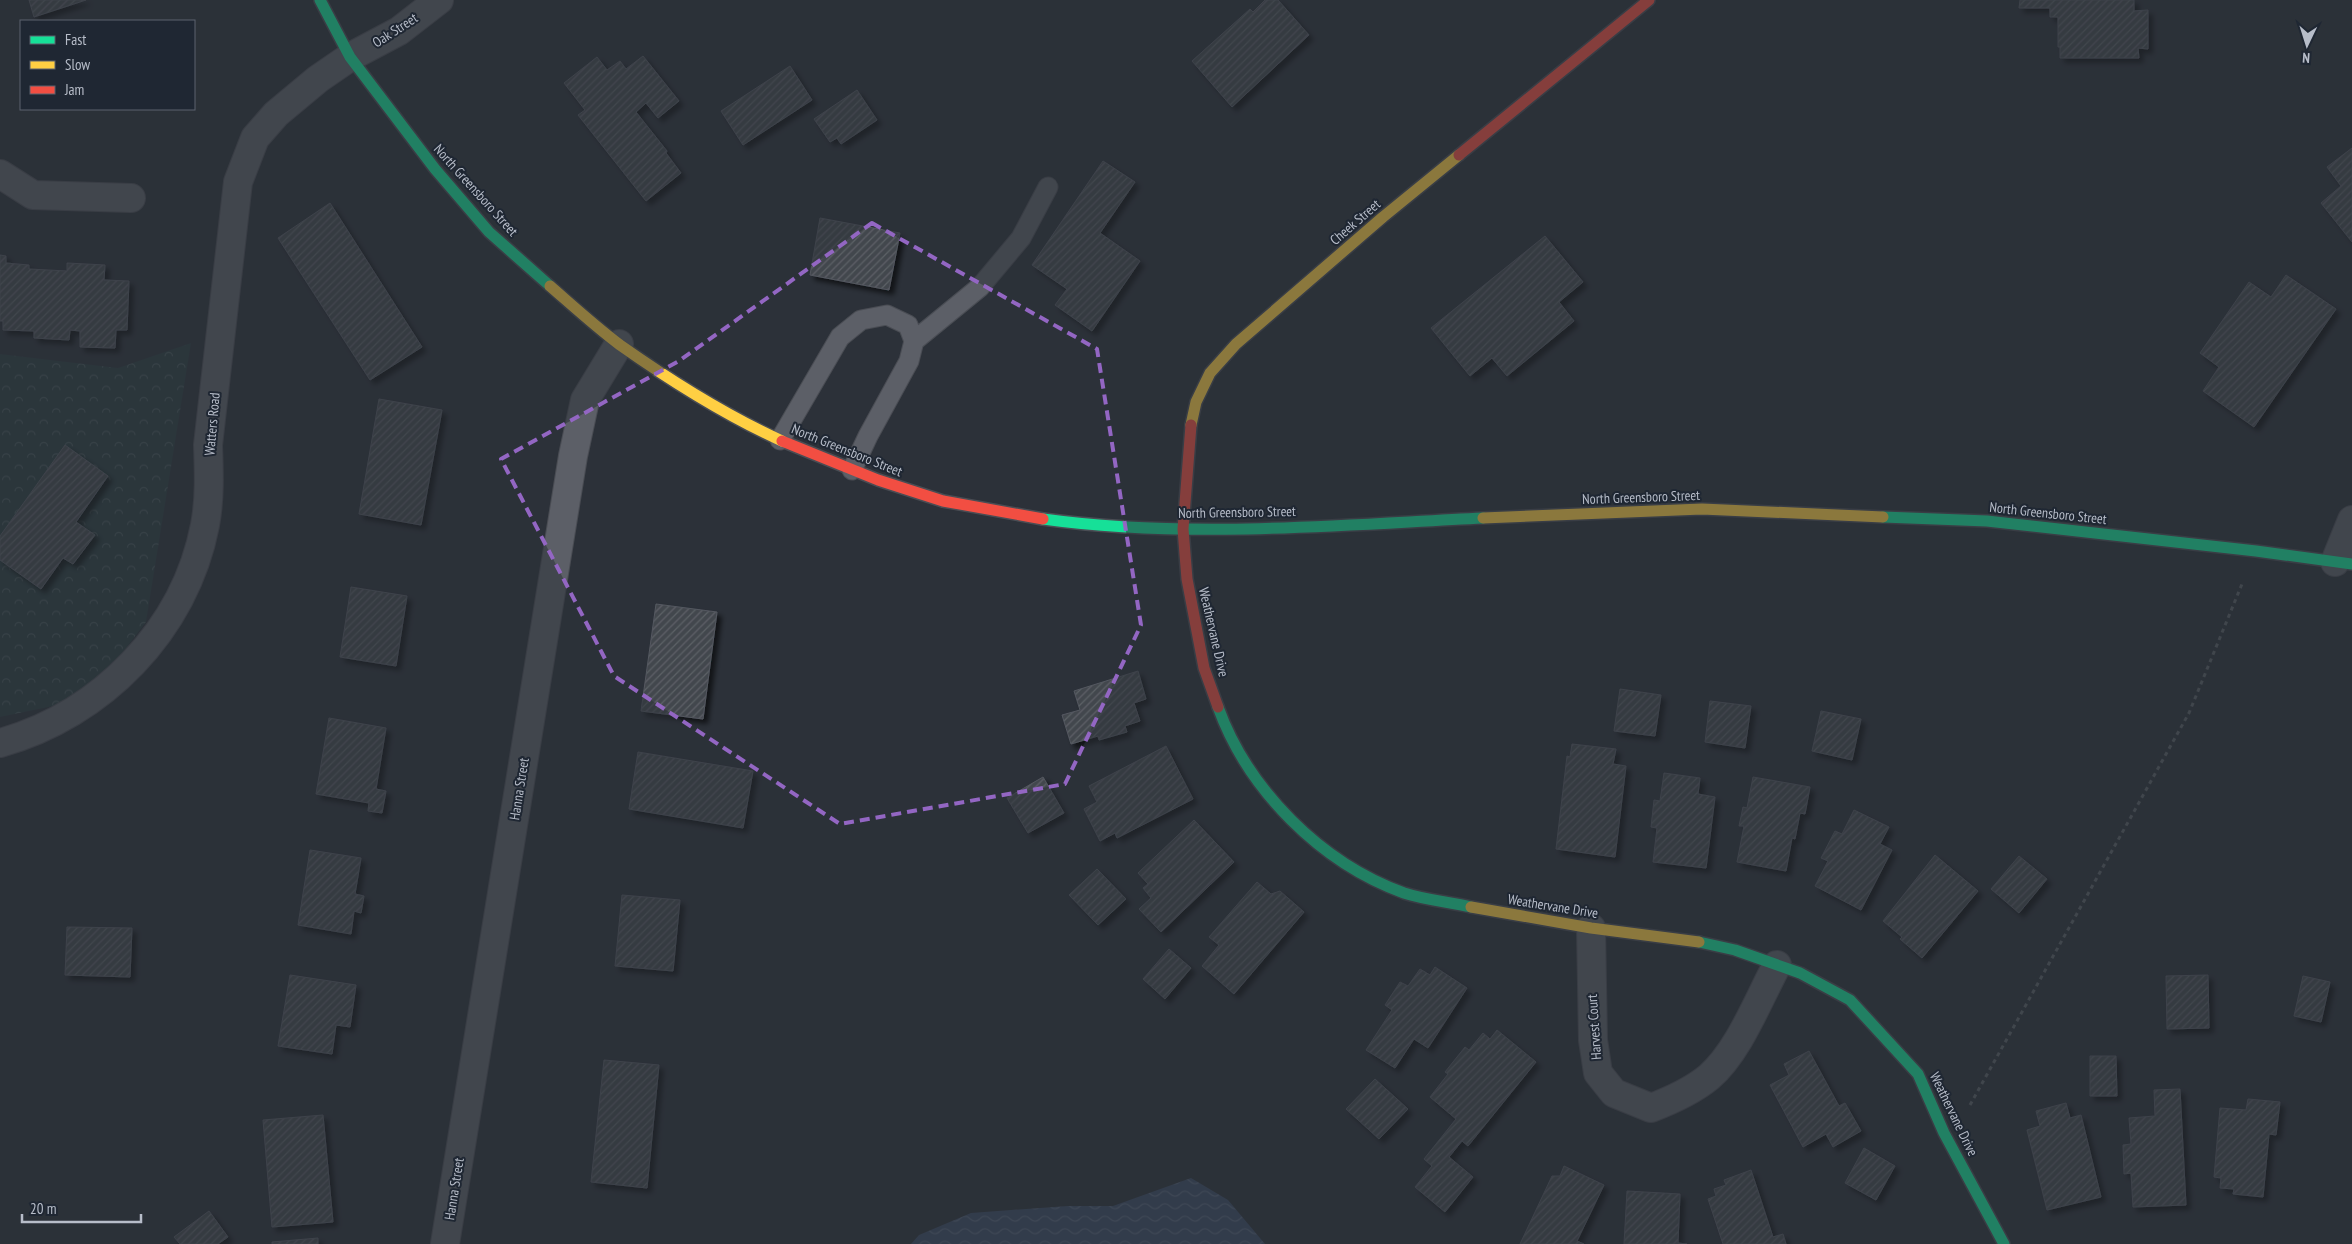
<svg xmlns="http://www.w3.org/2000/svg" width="2352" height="1244" font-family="'PT Sans Narrow',sans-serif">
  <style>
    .forest { fill: url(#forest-crowns) }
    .water { fill: url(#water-waves) }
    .building { fill: url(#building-hatch); stroke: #545860; filter: url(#shadow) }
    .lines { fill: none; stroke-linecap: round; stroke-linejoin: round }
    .lane-casing { stroke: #4a4d54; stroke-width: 21 }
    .street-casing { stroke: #4a4d54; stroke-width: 30 }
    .fast-casing { stroke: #4a4d54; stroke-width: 14 }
    .slow-casing { stroke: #4a4d54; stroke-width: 14 }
    .jam-casing { stroke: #4a4d54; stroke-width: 14 }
    .path { stroke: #595f64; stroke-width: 3; stroke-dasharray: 4 4; stroke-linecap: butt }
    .lane { stroke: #5c5f67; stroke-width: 19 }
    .street { stroke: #5c5f67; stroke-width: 28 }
    .fast { stroke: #16e098; stroke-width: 11 }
    .slow { stroke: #ffcf43; stroke-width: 11 }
    .jam { stroke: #f24e42; stroke-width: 11 }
    .marked { fill: none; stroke: #9366c3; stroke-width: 4; stroke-dasharray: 10 6; stroke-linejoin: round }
    .labels { text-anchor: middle; stroke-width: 4; stroke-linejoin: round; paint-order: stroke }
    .street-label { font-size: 14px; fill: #b7bdc9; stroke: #1f2733 }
  </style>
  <defs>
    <pattern id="forest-crowns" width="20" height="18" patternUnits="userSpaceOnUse" patternTransform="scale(1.25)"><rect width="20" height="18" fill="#2a3c3f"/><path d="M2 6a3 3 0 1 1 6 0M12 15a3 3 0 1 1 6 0" fill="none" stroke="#475659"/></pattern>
    <pattern id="water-waves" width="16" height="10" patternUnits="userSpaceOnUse" patternTransform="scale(1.25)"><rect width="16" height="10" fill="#3b4a62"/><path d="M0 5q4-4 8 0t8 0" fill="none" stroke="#556277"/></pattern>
    <pattern id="building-hatch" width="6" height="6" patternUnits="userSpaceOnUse" patternTransform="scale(1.25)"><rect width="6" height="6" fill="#43474e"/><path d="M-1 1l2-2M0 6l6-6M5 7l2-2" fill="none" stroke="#5c6066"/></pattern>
    <filter id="shadow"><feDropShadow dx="4.5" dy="4.5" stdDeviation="2.5" flood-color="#0009"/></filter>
  </defs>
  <rect width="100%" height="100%" fill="#2c3139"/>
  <path class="forest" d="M191,343L146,622L87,699L0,717V354L118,368Z"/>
  <path class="water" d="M1191,1178L1228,1200L1265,1244H911L919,1235L971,1213L1068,1206H1113Z"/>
  <path class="building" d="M29,0H86L34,17Z
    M1265,0H1278L1309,35L1232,107L1192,61L1250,9L1253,12Z
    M2020,0H2134V11L2148,10V49L2138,48L2139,58H2060V47H2058V17H2050V8H2019Z
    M643,56L679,101L658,118L646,103L636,112L667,151L666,153L681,173L646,201L578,115L585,110L564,83L597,57L607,70L620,61L626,69Z
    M790,66L812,100L743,145L721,111Z
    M857,90L877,120L841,144L837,138L830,142L814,119Z
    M2352,148V242L2321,203L2341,186L2327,167Z
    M1103,161L1135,182L1100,233L1140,261L1092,331L1055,305L1067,289L1032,265Z
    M330,203L422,347L370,380L278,238Z
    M820,218L900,233L889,290L810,275Z
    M1545,236L1583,282L1559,302L1574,321L1507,376L1492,358L1470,376L1431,328Z
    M0,255L6,256V263L29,265V269L67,271V263L105,265L104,280L129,281L127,330H116L115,348L80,347V331L70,330L69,340L34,338V331L3,330V321H0Z
    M2286,275L2336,309L2254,427L2203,391L2219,367L2200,353L2249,282L2271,297Z
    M379,399L442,410L421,525L359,514Z
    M65,445L108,476L76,522L95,535L73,564L63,558L41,589L0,560V536Z
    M351,587L407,596L396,666L340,657Z
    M656,604L717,612L703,719L641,711Z
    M1138,671L1146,699L1134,703L1140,721L1125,726L1127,732L1099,740L1098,736L1071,744L1062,715L1080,710L1074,691Z
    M1620,689L1661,695L1655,736L1614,731Z
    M1710,701L1751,706L1745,748L1705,742Z
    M1821,711L1861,719L1852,760L1812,751Z
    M329,718L386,728L376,789L386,791L382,813L368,811L369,803L316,794Z
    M1572,744L1616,749L1613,764L1626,766L1615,857L1556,849L1567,756L1570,757Z
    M1166,746L1193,799L1117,838L1115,833L1100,841L1084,809L1097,802L1089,786Z
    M638,752L753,771L743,828L629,809Z
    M1664,773L1700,778L1698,794L1715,797L1706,868L1653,862L1657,828L1651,827L1654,800L1660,801Z
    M1043,777L1064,813L1028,833L1007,798Z
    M1753,777L1810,787L1805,814L1800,813L1795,839L1792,838L1786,871L1737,862L1744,826H1739L1743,807L1747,808Z
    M1854,810L1889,827L1880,844L1892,850L1861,910L1815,886L1828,861L1821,858L1835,831L1842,834Z
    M1194,820L1234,862L1161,932L1139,909L1151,898L1143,888L1148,884L1138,873Z
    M310,850L361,858L355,894L364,896L361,913L354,911L351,934L298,925Z
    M1935,855L1978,891L1922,958L1900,939L1902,937L1883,921Z
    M2019,856L2047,879L2019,913L1991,889Z
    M1097,869L1126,899L1098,925L1069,895Z
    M1257,882L1271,894L1280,891L1304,912L1234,994L1202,966L1219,945L1209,937Z
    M622,895L680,900L673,971L615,966Z
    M67,927L132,928L130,977L65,975Z
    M1169,949L1191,968L1165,999L1143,979Z
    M1435,967L1467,988L1428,1048L1414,1039L1395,1068L1366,1050L1392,1010L1385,1005L1400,982L1408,986L1420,969L1430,975Z
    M290,975L356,985L350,1027L336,1025L332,1054L278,1046Z
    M2208,975L2209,1028L2167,1029L2166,976Z
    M2303,976L2330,982L2321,1022L2294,1016Z
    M1497,1030L1536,1062L1468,1146L1462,1141L1449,1157L1473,1177L1445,1212L1415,1187L1432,1166L1424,1159L1456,1119L1430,1097L1448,1074L1445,1072L1465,1047L1469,1050L1483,1033L1490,1039Z
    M1809,1051L1839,1106L1845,1103L1861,1131L1833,1147L1826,1134L1803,1147L1770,1085L1789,1075L1784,1064Z
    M2090,1056H2116L2117,1096H2090Z
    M604,1060L659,1065L647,1188L591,1182Z
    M1375,1079L1408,1109L1379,1139L1346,1109Z
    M2180,1089L2186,1205L2133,1207L2131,1173L2124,1174L2123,1145L2131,1144L2129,1118L2155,1116L2154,1090Z
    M2248,1099L2280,1102L2276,1135L2269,1134L2263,1197L2233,1194L2234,1189L2220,1188L2221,1178L2214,1177L2220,1108L2246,1110Z
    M2066,1103L2070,1118L2081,1115L2101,1197L2047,1210L2027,1130L2040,1126L2036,1111Z
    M323,1115L333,1222L272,1227L263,1120Z
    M1864,1148L1895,1166L1876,1200L1845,1183Z
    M1564,1166L1604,1185L1577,1241L1584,1244H1520L1552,1176H1560Z
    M1751,1170L1773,1237L1783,1234L1786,1244H1723L1708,1199L1716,1196L1714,1189L1726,1185L1724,1180Z
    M1627,1191L1680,1194L1678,1243L1687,1244H1624Z
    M209,1211L228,1237L218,1244H180L174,1237Z
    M318,1238V1244H272V1242Z"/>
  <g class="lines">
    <g class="lane-casing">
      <path id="lane" d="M914,341L980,287L1021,238L1048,187
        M780,440L840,337L861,320L887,315L908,325L914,341L909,361L868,436L852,470"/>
    </g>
    <g class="street-casing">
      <path id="street" d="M0,174L33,195L131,198
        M2335,562L2352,520
        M0,743C101,715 185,630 205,525C210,499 209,472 208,445L238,182L255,138L276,114L318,79L350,57L399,31L439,0
        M1591,928L1593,1040L1598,1073L1614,1093L1651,1108C1672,1100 1692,1091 1709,1077C1739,1051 1758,1000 1777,965
        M445,1244L573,456L585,400L619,344"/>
    </g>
    <g class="fast-casing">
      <path id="fast" d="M320,0L350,57L435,169L489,232L550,286
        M1883,517L1987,521L2256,551L2352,564
        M1043,519C1188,539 1337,525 1483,518
        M1218,707C1248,790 1321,863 1404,893C1425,900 1450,902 1471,907
        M1699,942L1735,950L1800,973L1850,1000L1918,1074L1944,1133L2004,1244"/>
    </g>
    <g class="slow-casing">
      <path id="slow" d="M550,286C573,306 596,327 620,345C671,381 725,415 782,441
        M1191,425L1196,402L1210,373L1236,344L1383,217L1459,155
        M1483,518L1702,509L1883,517
        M1471,907L1591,928L1699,942"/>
    </g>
    <g class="jam-casing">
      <path id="jam" d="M1459,155L1649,0
        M1191,425L1183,529L1187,579L1204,668L1218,707
        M782,441L878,480L943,501L1043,519"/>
    </g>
    <path class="path" d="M1970,1105L2189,713L2242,584"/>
    <use href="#lane" class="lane"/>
    <use href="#street" class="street"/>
    <use href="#fast" class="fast"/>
    <use href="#slow" class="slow"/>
    <use href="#jam" class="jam"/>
  </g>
  <path d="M0 0H2352V1244H0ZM872,223L1097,349L1141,625L1065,784L840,824L614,676L501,459L679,361Z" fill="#2c3139" fill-opacity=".55" fill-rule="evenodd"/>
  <path class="marked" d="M872,223L1097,349L1141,625L1065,784L840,824L614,676L501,459L679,361Z"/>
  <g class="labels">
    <g class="street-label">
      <text transform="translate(395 30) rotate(-33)" y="5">Oak Street</text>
      <text transform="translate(476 190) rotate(48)" y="5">North Greensboro Street</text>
      <text transform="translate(1355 222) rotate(-41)" y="5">Cheek Street</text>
      <text transform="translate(212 424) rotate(-85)" y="5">Watters Road</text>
      <text transform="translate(847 450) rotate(22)" y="5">North Greensboro Street</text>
      <text transform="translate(1641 497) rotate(-2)" y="5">North Greensboro Street</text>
      <text transform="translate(1237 512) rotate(-1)" y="5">North Greensboro Street</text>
      <text transform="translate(2048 513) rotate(6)" y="5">North Greensboro Street</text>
      <text transform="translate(1214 632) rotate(77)" y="5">Weathervane Drive</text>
      <text transform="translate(519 789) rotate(-81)" y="5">Hanna Street</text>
      <text transform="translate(1553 906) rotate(9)" y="5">Weathervane Drive</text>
      <text transform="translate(1594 1027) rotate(-94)" y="5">Harvest Court</text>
      <text transform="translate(1954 1114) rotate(64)" y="5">Weathervane Drive</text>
      <text transform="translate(454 1189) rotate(-81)" y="5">Hanna Street</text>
    </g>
  </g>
  <rect x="20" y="20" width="175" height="90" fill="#1f2733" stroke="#5c636f"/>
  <rect x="30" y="36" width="25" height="8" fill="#16e098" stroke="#5c636f"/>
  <text x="65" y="45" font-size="15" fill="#b7bdc9">Fast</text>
  <rect x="30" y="61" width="25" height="8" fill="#ffcf43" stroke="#5c636f"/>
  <text x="65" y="70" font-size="15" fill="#b7bdc9">Slow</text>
  <rect x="30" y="86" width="25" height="8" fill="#f24e42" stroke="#5c636f"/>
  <text x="65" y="95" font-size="15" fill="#b7bdc9">Jam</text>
  <g transform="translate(2307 45) rotate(184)" stroke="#1f2733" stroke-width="4" paint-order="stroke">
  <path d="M0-4L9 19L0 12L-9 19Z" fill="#b7bdc9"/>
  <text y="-8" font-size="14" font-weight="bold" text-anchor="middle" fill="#b7bdc9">N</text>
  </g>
  <path d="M22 1214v8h119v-8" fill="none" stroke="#b7bdc9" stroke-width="2.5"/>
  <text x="30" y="1214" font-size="15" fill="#b7bdc9" stroke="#1f2733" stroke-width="4" paint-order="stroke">20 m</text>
</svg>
